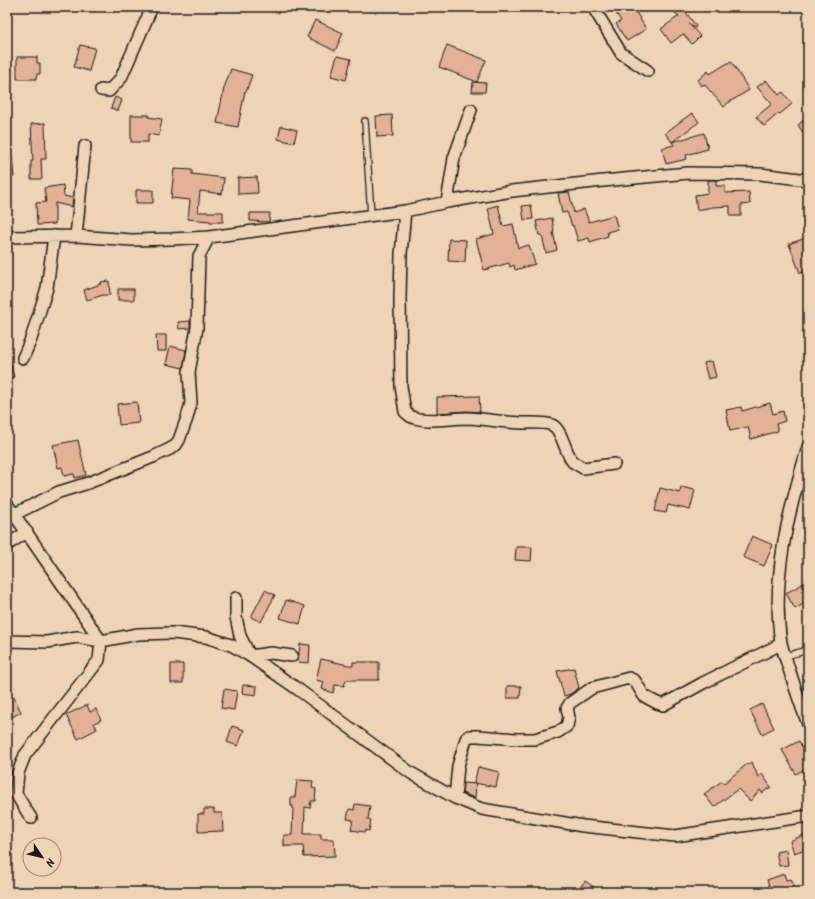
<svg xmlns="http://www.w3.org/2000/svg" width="815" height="899" font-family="Kalam,sans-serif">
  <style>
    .building { fill: #e3b196; stroke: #1c1c1c }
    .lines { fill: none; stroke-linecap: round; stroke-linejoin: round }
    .service-casing { stroke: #1c1c1c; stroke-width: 8 }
    .minor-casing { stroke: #1c1c1c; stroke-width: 14 }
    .service { stroke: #eed3b5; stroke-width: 5.5 }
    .minor { stroke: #eed3b5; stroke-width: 11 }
  </style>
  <rect width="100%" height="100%" fill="#eed3b5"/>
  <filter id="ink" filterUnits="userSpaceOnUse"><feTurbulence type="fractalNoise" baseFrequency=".025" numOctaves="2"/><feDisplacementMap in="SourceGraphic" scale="8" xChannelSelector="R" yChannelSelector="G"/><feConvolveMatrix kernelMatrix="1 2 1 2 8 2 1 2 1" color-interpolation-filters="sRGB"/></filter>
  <g filter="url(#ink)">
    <path class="building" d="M612,7H633L646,29L627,41L616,24L621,21Z
      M668,7H682L696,26L695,28L689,24L700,36L692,44L683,34L671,43L661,29L679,16Z
      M315,20L343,33L335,51L307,37Z
      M80,45L95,48L89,71L74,67Z
      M447,45L486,60L477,82L439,67Z
      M337,56L351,59L346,80L331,76Z
      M17,57H37V63H40V74H37L36,79H17Z
      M731,61L749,90L728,103L724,107L704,84L702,86L698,80L708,71L710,74Z
      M231,69L252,75L246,92L245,91L238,127L217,123L224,88Z
      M766,80L770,85H771L779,95L783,92L792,104L780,114L779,113L764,126L756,117L772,104L757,87Z
      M473,82L486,83L485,92H472Z
      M115,97L122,100L118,111L111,108Z
      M692,113L699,122L672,142L665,133Z
      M131,115H149L148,117L162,119L159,136L148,134V142H131Z
      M392,115L393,136L377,137L376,116Z
      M805,119L808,123V140L798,125Z
      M45,123L46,159H41L42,179H31V161H33L31,124Z
      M281,126L297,130L294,143L278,139Z
      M704,133L708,149L686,155L687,159L666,164L662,148L674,145L672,142Z
      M7,157H12L14,177L7,178Z
      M174,169L192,170V174L224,178L222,194L200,191L198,212H223V222H210V221L188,219L190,200L171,198Z
      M257,177L258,193L238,194V178Z
      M708,180H716V186H725V193L749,192L750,204L741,205V216H730V206L713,207L697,210L695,195L708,193Z
      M63,185L64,196L73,198L72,207L55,203V224L37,225L36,203L46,202L44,188Z
      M136,190H153V203H136Z
      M569,192L574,213L584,209L589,222L614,215L618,229L607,232L608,236L590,242L589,238L578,241L573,225L572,226L567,212L562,213L558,193Z
      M498,205L503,226L513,224L518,248L529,245L535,264L515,270L514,265L510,267L509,263L484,270L476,239L494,234L488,208Z
      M531,205L533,219L524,220L522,206Z
      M250,213H270L269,222L250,221Z
      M552,218L554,232H553L557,250L546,253L542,235H539L536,221Z
      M808,237V271L800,273L789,244Z
      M449,239L466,240L465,262L448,261Z
      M109,281L110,295H103L87,300L84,290L101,284V282Z
      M118,289H134V300H118Z
      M190,321V328L179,329L178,322Z
      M156,335H166V351H157Z
      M170,346L186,350L183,368L166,364Z
      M7,358H9L14,377L7,379Z
      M712,361L716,377L708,379L704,363Z
      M479,396L480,412L467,411L437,413V397Z
      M137,402L139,423L119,425L117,404Z
      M770,403L773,414L783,411L785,421L776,424L778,431L751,439L748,427L730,431L726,410L741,407L742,411Z
      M78,440L86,475L75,478L74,474L64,476L62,467L58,468L53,445Z
      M681,487L695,490L690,510L668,505L666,513L655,511L660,488L680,493Z
      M752,536L773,545L764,566L743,557Z
      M516,547H532L531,561L515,560Z
      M808,581V601L795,609L786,593Z
      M265,590L275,595L261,622L251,617Z
      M286,600L305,606L300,624L280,618Z
      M300,644L310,645L309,663L298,662Z
      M321,659L353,666V662H379V680H346L344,686L335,685L333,693L322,689L324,682L316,680Z
      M171,664H183V683H171Z
      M574,668L579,688L570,694L564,696L557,671Z
      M243,685L257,686L256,695L242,693Z
      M507,686H521L520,698H507Z
      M224,689L237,691L234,710L221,708Z
      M14,697L21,712L12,717L7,706V700Z
      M762,704L774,728L762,734L750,710Z
      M87,705L90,712L96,709L101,720L94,723L97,729L78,739L66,715Z
      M232,726L244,730L238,746L227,742Z
      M799,741L808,757V767L796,774L782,750Z
      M752,762L758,777L762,774L771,787L762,793L760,790L750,801L738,789L714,807L704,794L722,781L724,783L746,765Z
      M478,767L499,772L496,787L474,783Z
      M297,780L313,781L312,788L316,789L315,801H311L310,808L305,807L304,834H321V839H334L335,856L304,857L303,846H284V835H292L293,806H291V797H295Z
      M463,783L476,784L475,798L462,793Z
      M355,804L370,806L368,820H371L369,831L366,830L365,832L351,830L353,820L347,819L349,809L354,810Z
      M204,809H214V813H222L223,831L198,832V814H204Z
      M808,833V848L794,853L790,841Z
      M786,850L788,865L779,866L776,852Z
      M784,874L786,880L791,879L794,886L791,887L792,892H771L767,880Z
      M585,881L601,892H577Z"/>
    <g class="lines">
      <g class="service-casing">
        <path id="service" d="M365,121L371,215
          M785,656L808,650"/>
      </g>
      <g class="minor-casing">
        <path id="minor" d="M593,7L621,53L648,71
          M101,90L109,91L121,78L152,7
          M447,202L454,158L471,110
          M405,211L401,254L400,298L401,386L405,412C407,413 409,416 412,417C425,423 451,418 467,418C485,419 503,422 522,423C529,423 546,422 552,425C562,429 565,453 573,462C576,464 580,466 583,468L614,464
          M76,236L85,146
          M7,237L76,236L132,240L171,239L209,237L405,211L447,202L512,191L603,181L688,173L760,174L808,180
          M23,358L31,339L47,288L54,236
          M808,447C789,509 771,578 781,643C783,651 786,660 789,669C795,688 801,706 808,724
          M7,504L101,641L99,660L25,755L18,773L16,794L31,818
          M15,514L59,492L88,483L153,457L170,449L176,445L179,440L187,418L191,403L189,372L197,328L199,256L209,237
          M7,545L27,532
          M236,598V617L240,636L250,656L271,653L292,656
          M7,641L47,642L77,637L101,641L138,634L173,633L206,637L231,645L250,656L299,690L411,773L455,798L482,809L583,826L675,836L808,816
          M455,798L458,766L466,739L469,736H478L517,739H535L558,732L567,726L569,717L567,708L570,703L592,688L629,678L635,681L644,696L657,703L663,705L703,683L781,644"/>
      </g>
      <use href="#service" class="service"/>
      <use href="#minor" class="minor"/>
    </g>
  </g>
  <rect width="815" height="899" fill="none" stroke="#eed3b5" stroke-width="24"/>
  <rect x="12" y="12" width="791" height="875" fill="none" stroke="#1c1c1c" stroke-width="1.5" filter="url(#ink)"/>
  <g transform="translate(42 857) rotate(125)"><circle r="19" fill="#eed3b5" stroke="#9a8a78"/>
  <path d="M0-3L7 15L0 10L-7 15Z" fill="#1c1c1c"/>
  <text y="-6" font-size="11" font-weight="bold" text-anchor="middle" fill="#1c1c1c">N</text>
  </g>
</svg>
